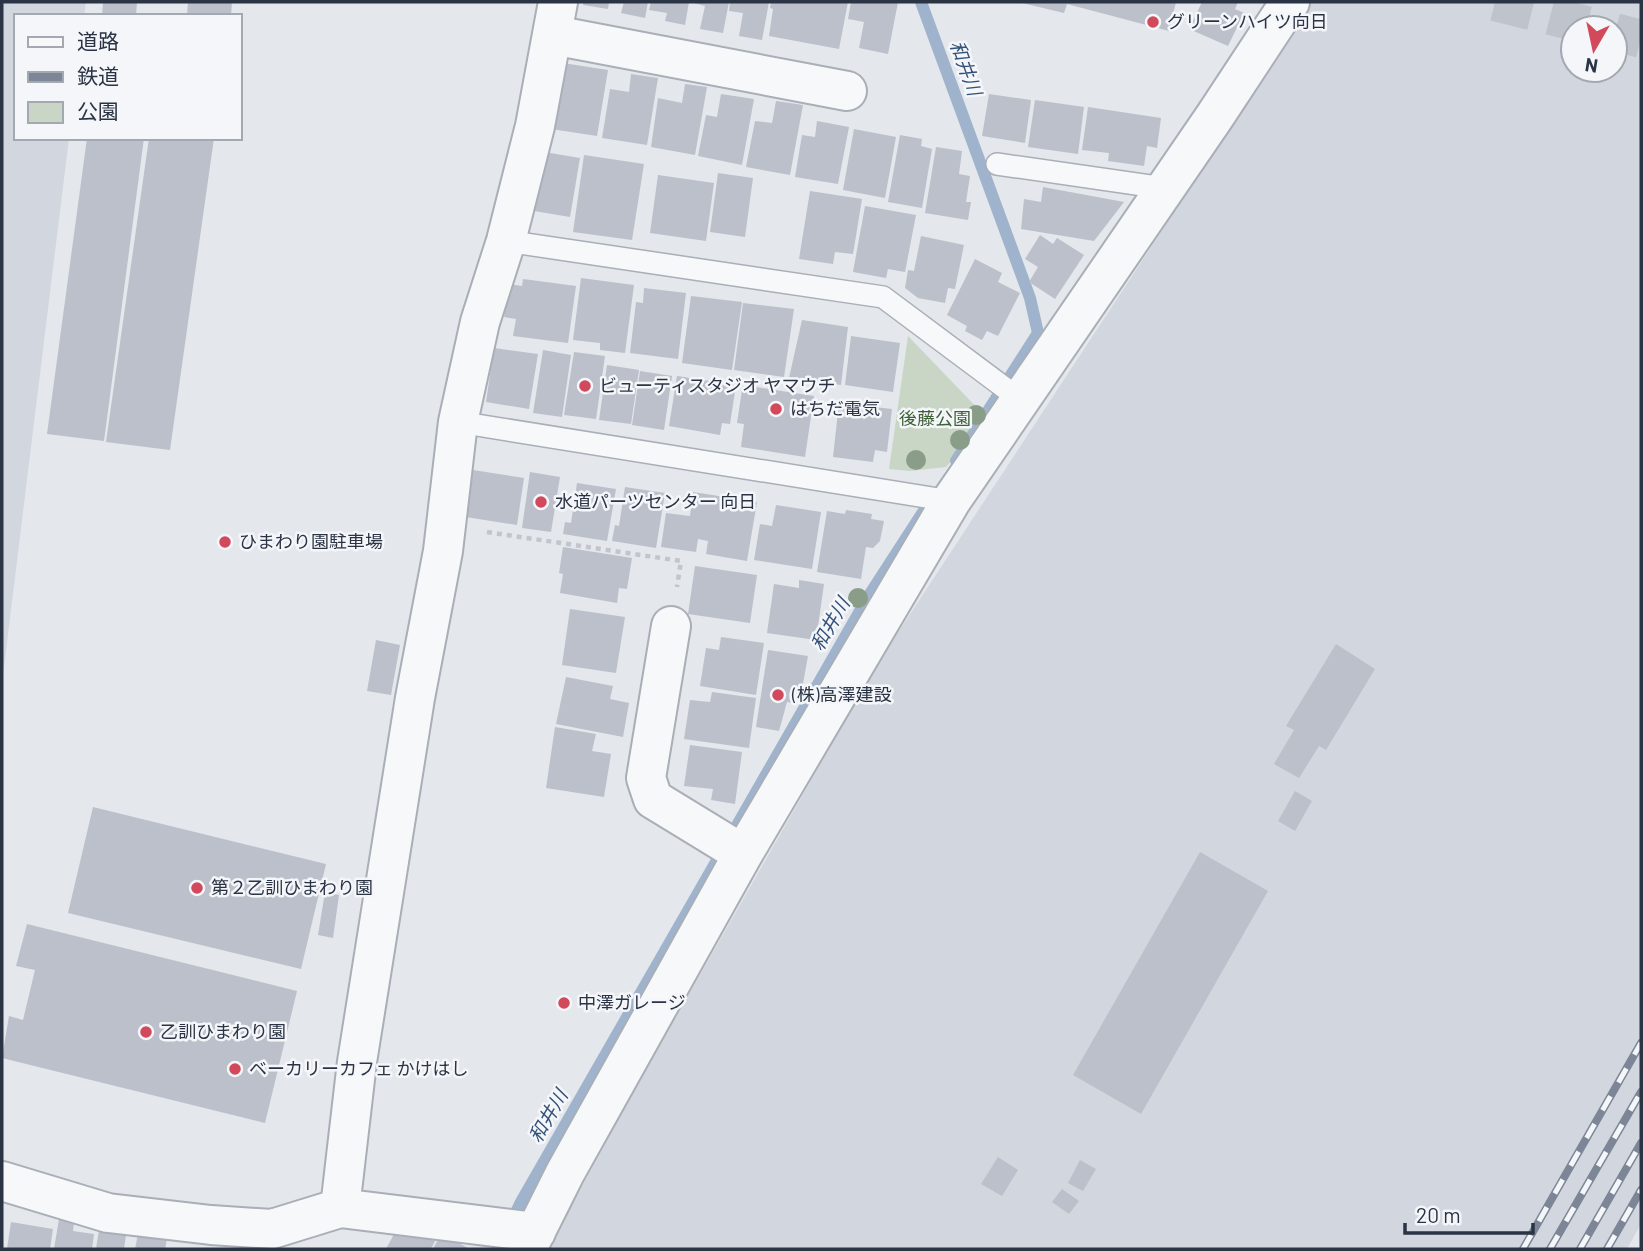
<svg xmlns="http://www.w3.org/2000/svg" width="1643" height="1251" font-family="Barlow,'Noto Sans JP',sans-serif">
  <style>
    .built { fill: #d2d6de; fill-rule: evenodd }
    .green { fill: #c9d6c5 }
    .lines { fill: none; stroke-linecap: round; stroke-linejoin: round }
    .stream { stroke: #9fb4cc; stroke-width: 12 }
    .building { fill: #bbc0ca }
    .minor-tunnel { stroke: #bfc3cb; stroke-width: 38; stroke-dasharray: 38 19; stroke-linecap: butt }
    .service-casing { stroke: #a9aeb7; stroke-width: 24 }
    .minor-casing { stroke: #a9aeb7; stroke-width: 42 }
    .path { stroke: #c2c5cb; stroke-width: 4.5; stroke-dasharray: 5 5; stroke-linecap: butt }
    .service { stroke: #f7f8fa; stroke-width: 21 }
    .minor { stroke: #f7f8fa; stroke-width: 38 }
    .rail-casing { stroke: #7d8696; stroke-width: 8 }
    .rail { stroke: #f4f6f9; stroke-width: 5; stroke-dasharray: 16; stroke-linecap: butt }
    .tree { fill: #899d89 }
    .poi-dot { fill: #d1495b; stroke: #f4f6f9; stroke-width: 2.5 }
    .labels { text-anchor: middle; stroke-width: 5; stroke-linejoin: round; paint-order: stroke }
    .poi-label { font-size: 18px; fill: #2b3445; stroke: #f4f6f9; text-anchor: start }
    .park-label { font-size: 18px; fill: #3f6138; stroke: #f4f6f9 }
    .water-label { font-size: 19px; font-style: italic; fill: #34527a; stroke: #f4f6f9 }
  </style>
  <rect width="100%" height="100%" fill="#e4e7ec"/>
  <path class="built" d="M2,2H86L84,16H16V138H69L2,683Z
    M1312,2H1641V1224L1627,1249H548L644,1073L878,663ZM1573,28H1615V70H1573Z"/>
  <path class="green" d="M908,336L982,413L978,429L946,467L910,471L889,469Z"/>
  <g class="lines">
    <path class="stream" d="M921,2L1030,298L1038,333L956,461
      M498,1249L521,1202L868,597L925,509"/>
  </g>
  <path class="building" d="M103,2H137L136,16H102Z
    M188,2H232L231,16H187Z
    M584,2H609L608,9L583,5Z
    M624,2H648L645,18L621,13Z
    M651,2H689L685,25L665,21L667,13L649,10Z
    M729,2L723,33L700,29L705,6L690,2Z
    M730,2H769L762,40L739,36L743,13L729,11Z
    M771,2H848L839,49L769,36L773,9L770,8Z
    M851,2H898L888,54L859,48L864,22L848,19Z
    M1060,2H1176L1169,31L1067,4L1064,13L1022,3Z
    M1202,2H1238L1235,9L1244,13L1228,46L1189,29Z
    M563,63L608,70L597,136L551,129Z
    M631,74L658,78L647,145L602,138L610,89L629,92Z
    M685,84L707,87L695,155L651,147L658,98L682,103Z
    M721,94L754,99L742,165L698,156L706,115L717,117Z
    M989,94L1031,100L1025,143L982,136Z
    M1035,100L1084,107L1078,154L1028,147Z
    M776,101L803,105L790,175L746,167L755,121L772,123Z
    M1088,107L1161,118L1157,148L1147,146L1144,166L1108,161L1109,153L1082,150Z
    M817,121L849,127L838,184L795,177L802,135L815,137Z
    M854,129L896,137L885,198L843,190Z
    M900,135L922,139L921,146L932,149L922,208L888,202Z
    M87,138H144L104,441L47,434Z
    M149,138H214L170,450L106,442Z
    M936,147L962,151L959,174L970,176L966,202H971L968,220L925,213Z
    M544,152L580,158L570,217L534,211Z
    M584,155L644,164L632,240L573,232Z
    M718,173L753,178L745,237L710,232Z
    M658,175L714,183L706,241L650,233Z
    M1043,187L1124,202L1094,241L1021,229L1024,199L1041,202Z
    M810,191L862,199L853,254L835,252L833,264L799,259Z
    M865,206L916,215L905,272L888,269L886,278L853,272Z
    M1040,235L1053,244L1057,238L1084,255L1055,299L1029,282L1038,267L1025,259Z
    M921,236L964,245L955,289L948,288L945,303L918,298L905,288L908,270L914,271Z
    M975,259L1002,273L998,282L1020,293L998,336L987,331L982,340L965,331L967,326L947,315Z
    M581,278L634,285L625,353L600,350V343L573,340Z
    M523,279L576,286L568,343L513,336L516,319L504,317L509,284L522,286Z
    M644,288L686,293L678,359L630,353L636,302L643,303Z
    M691,296L742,302L732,370L682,363Z
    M743,303L794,309L784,377L734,370Z
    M802,320L848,327L841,385L789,378Z
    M851,336L900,343L893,392L845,385Z
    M494,348L538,354L529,409L486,402Z
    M543,350L571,355L562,417L533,413Z
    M574,352L605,356L596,419L564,415Z
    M607,365L639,370L631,424L599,420Z
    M640,371L672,376L664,430L632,425Z
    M677,376L736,385L730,424L722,423L720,435L669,426Z
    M749,386L814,396L805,457L741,447L744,424L737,423L742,390L748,391Z
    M839,403L892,409L887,452L875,450L873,462L833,457Z
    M473,470L524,478L517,525L466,517Z
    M530,472L560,477L551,532L522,528Z
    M577,483L616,489L607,541L563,534L565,522L571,523Z
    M625,487L665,493L656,548L612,541L615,525L619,526Z
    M693,492L757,502L747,561L706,554L708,541L698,539L696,552L661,547L666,513L690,516Z
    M776,505L821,512L812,569L754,560L760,524L772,526Z
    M846,510L872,514L871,519L884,521L880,541L873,548L866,547L861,579L817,572L827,511L845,514Z
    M563,547L632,558L627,589L619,588L617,603L560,593L563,574L559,573Z
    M695,566L757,575L750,623L688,614Z
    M799,580L824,584L816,640L767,633L774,584L799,588Z
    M570,609L625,617L616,673L562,665Z
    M721,637L764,643L756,695L700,686L706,648L719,650Z
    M376,640L400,645L391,695L367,691Z
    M1336,644L1375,669L1326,750L1319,746L1299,778L1274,764L1294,730L1286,726Z
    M768,650L808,656L802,689L796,688L794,703L787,702L779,731L756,727Z
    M566,677L613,686L610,699L629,703L623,737L556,724Z
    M712,692L756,698L749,748L684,739L690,700L710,702Z
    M555,727L596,734L592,751L611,754L604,797L546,788Z
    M690,745L742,752L735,804L711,800L713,789L684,786Z
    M1295,791L1312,801L1295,831L1278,821Z
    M93,807L326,864L301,969L68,913Z
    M1200,852L1268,891L1141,1114L1073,1075Z
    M325,892L339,895L333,938L318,935Z
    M27,924L297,991L265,1123L2,1058L9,1016L23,1020L35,970L16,966Z
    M998,1157L1018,1170L1002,1196L981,1184Z
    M1080,1160L1096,1169L1083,1191L1068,1183Z
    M1062,1189L1079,1201L1069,1214L1052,1202Z
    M59,1219L74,1222L73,1231L94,1234L92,1249H54Z
    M11,1222L53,1229L50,1249H7Z
    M400,1223L435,1241L431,1249H386Z
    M100,1224L127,1229L124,1249H96Z
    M138,1234L167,1239L165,1249H135Z
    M441,1234L470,1249H433Z"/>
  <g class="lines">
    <path class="minor-tunnel" d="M1495,2L1598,28
      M1615,32L1641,39"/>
    <g class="service-casing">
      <path id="service" d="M997,164L1164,188
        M506,241L883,297L1021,400
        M458,422L951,501"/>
    </g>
    <g class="minor-casing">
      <path id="minor" d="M553,35L847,91
        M671,626L646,778L653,799L743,854
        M2,1181L108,1213L211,1225L272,1229L340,1208L536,1232
        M340,1208L357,1062L415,698L443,551L458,422L480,322L506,241L535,126L558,2
        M527,1249L565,1173L743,854L951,501L1215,116L1290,2"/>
    </g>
    <path class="path" d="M487,532L681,561L677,587"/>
    <use href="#service" class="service"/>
    <use href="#minor" class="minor"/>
    <g class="rail-casing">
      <path id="rail" d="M1523,1249L1641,1043
        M1550,1249L1641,1092
        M1580,1249L1641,1143
        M1607,1249L1641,1190"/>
    </g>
    <use href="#rail" class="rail"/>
  </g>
  <g class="tree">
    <circle cx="976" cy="415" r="10"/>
    <circle cx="960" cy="440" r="10"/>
    <circle cx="916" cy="460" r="10"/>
    <circle cx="858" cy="598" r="10"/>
  </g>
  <g class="poi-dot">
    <circle cx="1153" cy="22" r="7"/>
    <circle cx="585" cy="386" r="7"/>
    <circle cx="776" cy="409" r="7"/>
    <circle cx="541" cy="502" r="7"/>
    <circle cx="225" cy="542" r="7"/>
    <circle cx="778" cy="695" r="7"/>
    <circle cx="197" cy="888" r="7"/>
    <circle cx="564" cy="1003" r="7"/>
    <circle cx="146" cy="1032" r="7"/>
    <circle cx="235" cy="1069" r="7"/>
  </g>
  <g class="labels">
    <g class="poi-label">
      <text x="1167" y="28">グリーンハイツ向日</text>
      <text x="599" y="392">ビューティスタジオ ヤマウチ</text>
      <text x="790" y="415">はちだ電気</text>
      <text x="555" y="508">水道パーツセンター 向日</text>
      <text x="239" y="548">ひまわり園駐車場</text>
      <text x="792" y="701">(株)高澤建設</text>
      <text x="211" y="894">第２乙訓ひまわり園</text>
      <text x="578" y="1009">中澤ガレージ</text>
      <text x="160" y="1038">乙訓ひまわり園</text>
      <text x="249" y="1075">ベーカリーカフェ かけはし</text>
    </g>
    <g class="park-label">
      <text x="935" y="425">後藤公園</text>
    </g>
    <g class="water-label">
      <text transform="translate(966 68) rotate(70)" y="7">和井川</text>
      <text transform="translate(830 624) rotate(-60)" y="7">和井川</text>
      <text transform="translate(548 1116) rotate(-60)" y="7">和井川</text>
    </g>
  </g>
  <rect width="1643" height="1251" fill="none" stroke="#2b3445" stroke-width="7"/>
  <rect x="14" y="14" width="228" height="126" fill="#f4f6f9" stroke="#a4a8b1" stroke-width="2"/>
  <rect x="28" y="37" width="35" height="10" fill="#f7f8fa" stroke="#a4a8b1" stroke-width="2"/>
  <text x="77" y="49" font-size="21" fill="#2b3445">道路</text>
  <rect x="28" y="72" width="35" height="10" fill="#7d8696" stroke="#a4a8b1" stroke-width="2"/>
  <text x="77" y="84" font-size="21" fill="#2b3445">鉄道</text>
  <rect x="28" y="102" width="35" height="21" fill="#c9d6c5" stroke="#a4a8b1" stroke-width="2"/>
  <text x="77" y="119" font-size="21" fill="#2b3445">公園</text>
  <g transform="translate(1594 49) rotate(189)"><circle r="33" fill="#f4f6f9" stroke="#a4a8b1" stroke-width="2"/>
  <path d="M0-5L12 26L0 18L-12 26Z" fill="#d1495b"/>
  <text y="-10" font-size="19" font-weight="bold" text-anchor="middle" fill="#2b3445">N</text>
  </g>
  <path d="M1405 1223v10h128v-10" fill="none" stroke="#2b3445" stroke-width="3.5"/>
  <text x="1416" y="1223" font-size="21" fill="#2b3445" stroke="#f4f6f9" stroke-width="5" paint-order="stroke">20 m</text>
</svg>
